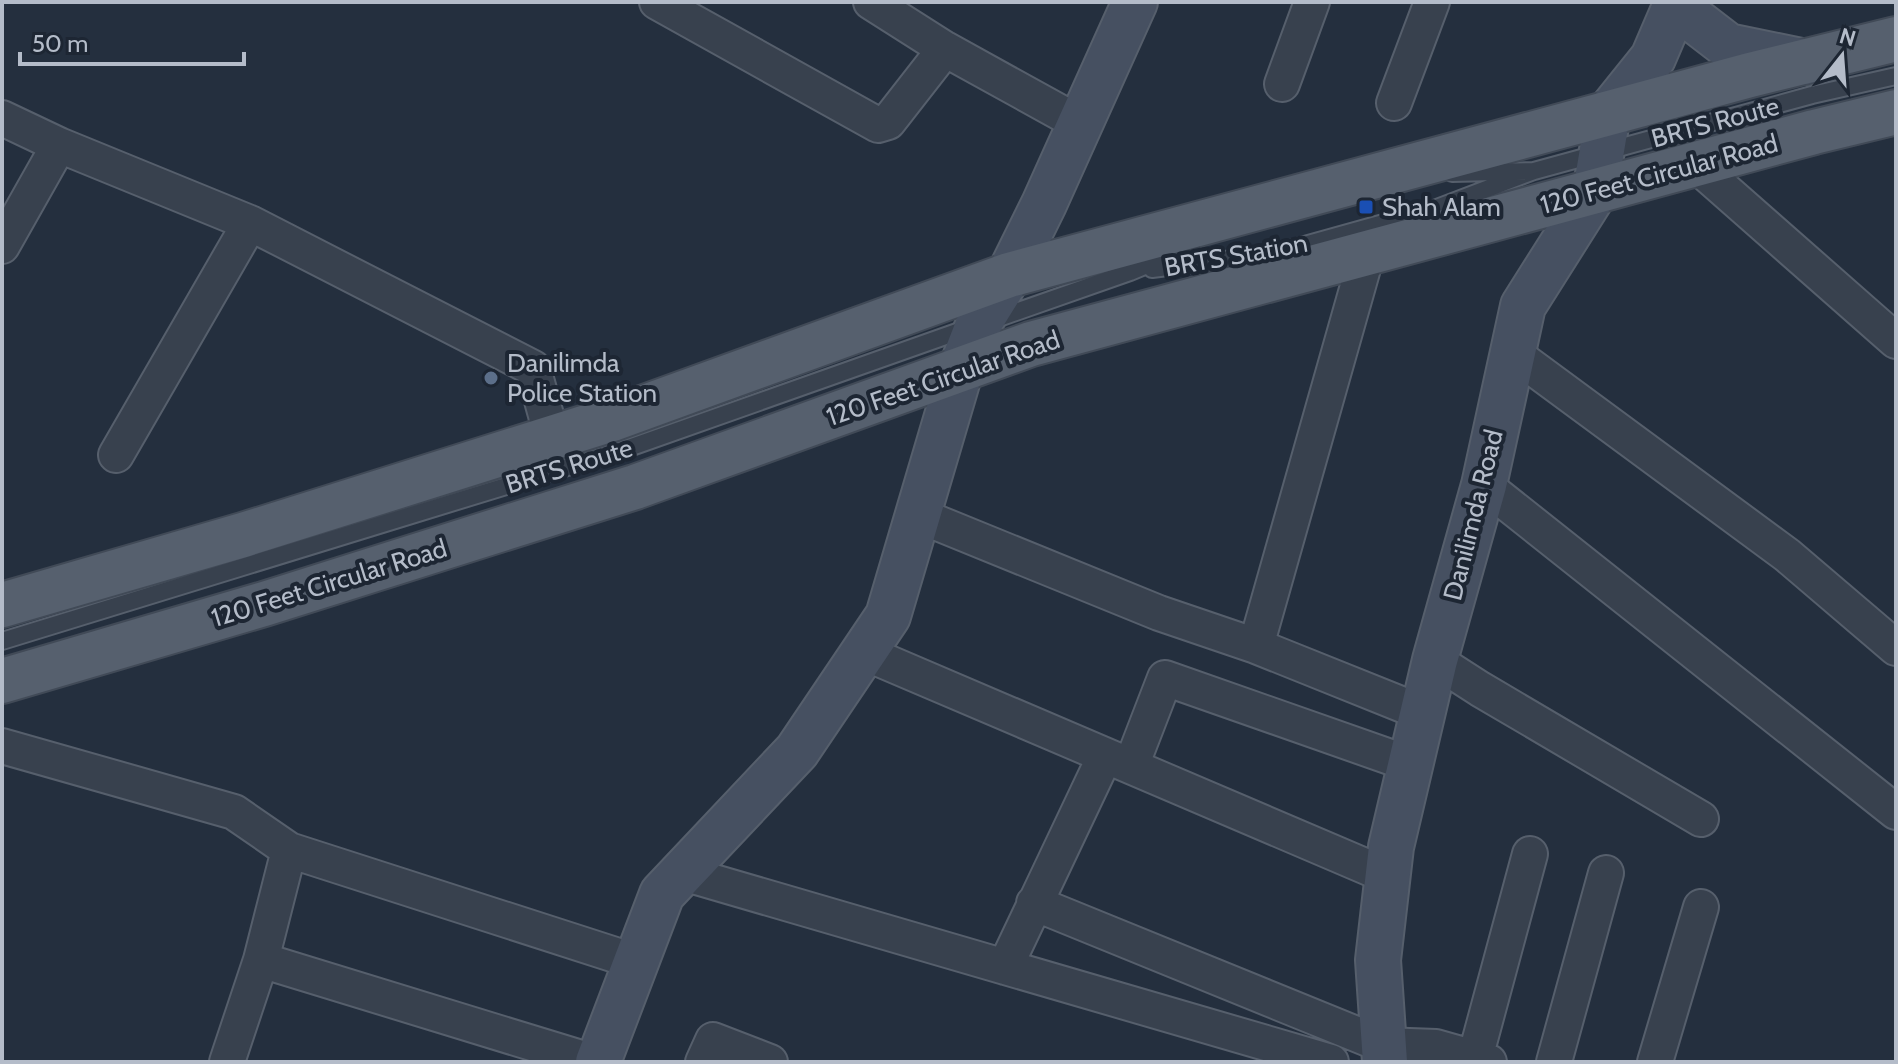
<svg xmlns="http://www.w3.org/2000/svg" width="1898" height="1064" font-family="Cabin,sans-serif">
  <style>
    .lines { fill: none; stroke-linecap: round; stroke-linejoin: round }
    .lane-casing { stroke: #565f6c; stroke-width: 20 }
    .street-casing { stroke: #565f6c; stroke-width: 38 }
    .secondary-casing { stroke: #565f6c; stroke-width: 48 }
    .primary-casing { stroke: #414a57; stroke-width: 48 }
    .lane { stroke: #38414e; stroke-width: 16 }
    .street { stroke: #38414e; stroke-width: 34 }
    .secondary { stroke: #465061; stroke-width: 44 }
    .primary { stroke: #56606e; stroke-width: 44 }
    .transit-dot { fill: #1a4fb4; stroke: #1d2633; stroke-width: 3 }
    .service-dot { fill: #5c6f8a; stroke: #1d2633; stroke-width: 3 }
    .labels { text-anchor: middle; stroke-width: 8; stroke-linejoin: round; paint-order: stroke }
    .street-label { font-size: 26px; fill: #b4bcc9; stroke: #1d2633 }
    .poi-label { font-size: 26px; fill: #b4bcc9; stroke: #1d2633; text-anchor: start }
  </style>
  <rect width="100%" height="100%" fill="#242f3e"/>
  <g class="lines">
    <g class="lane-casing">
      <path id="lane" d="M1452,173L1534,171
        M1152,269L1272,254L1434,209L1534,171L1812,95L1896,76
        M993,320L1130,272L1192,246
        M2,641L623,450L971,327"/>
    </g>
    <g class="street-casing">
      <path id="street" d="M657,2L878,125L888,122L945,49
        M871,2L945,49L1079,123
        M1282,84L1312,2
        M1394,103L1432,2
        M2,118L59,145L2,246
        M59,145L250,223L533,368L549,426V439
        M1695,164L1896,341
        M1513,353L1787,555L1896,648
        M116,455L250,223
        M1484,485L1896,812
        M918,515L1159,613L1256,646L1423,713
        M1256,646L1367,254
        M863,652L1388,876
        M1435,660L1480,689L1701,819
        M2,746L234,812L289,850
        M1131,766L1165,678L1410,764
        M683,873L1331,1062
        M1034,903L1383,1045L1436,1047L1489,1062
        M261,960L289,850L637,962
        M1005,967L1105,756
        M1475,1058L1530,854
        M227,1062L261,960L594,1062
        M703,1062L713,1040L770,1062
        M1554,1062L1606,873
        M1655,1062L1701,907"/>
    </g>
    <g class="secondary-casing">
      <path id="secondary" d="M1676,6L1728,46L1806,62
        M598,1062L662,894L797,751L888,616L961,369L978,325L1009,275L1044,204L1135,2
        M1385,1062L1378,960L1391,847L1435,660L1484,485L1523,306L1595,192L1608,114L1653,58L1677,2"/>
    </g>
    <g class="primary-casing">
      <path id="primary" d="M2,605L243,535L612,419L1009,275L1750,75L1896,39
        M2,681L264,604L635,487L1031,344L1814,132L1896,112"/>
    </g>
    <use href="#lane" class="lane"/>
    <use href="#street" class="street"/>
    <use href="#secondary" class="secondary"/>
    <use href="#primary" class="primary"/>
  </g>
  <rect class="transit-dot" x="1358" y="199" width="16" height="16" rx="4"/>
  <circle class="service-dot" cx="491" cy="378" r="8"/>
  <g class="labels">
    <g class="street-label">
      <text transform="translate(1715 122) rotate(-15)" y="9">BRTS Route</text>
      <text transform="translate(1659 174) rotate(-15)" y="9">120 Feet Circular Road</text>
      <text transform="translate(1236 255) rotate(-10)" y="9">BRTS Station</text>
      <text transform="translate(943 378) rotate(-19)" y="9">120 Feet Circular Road</text>
      <text transform="translate(569 466) rotate(-17)" y="9">BRTS Route</text>
      <text transform="translate(1473 515) rotate(-76)" y="9">Danilimda Road</text>
      <text transform="translate(329 583) rotate(-17)" y="9">120 Feet Circular Road</text>
    </g>
    <g class="poi-label">
      <text x="1382" y="216">Shah Alam</text>
      <text x="507" y="372">Danilimda<tspan x="507" dy="30">Police Station</tspan></text>
    </g>
  </g>
  <rect width="1898" height="1064" fill="none" stroke="#b4bcc9" stroke-width="8"/>
  <g transform="translate(1842 56) rotate(17)" stroke="#1d2633" stroke-width="6" paint-order="stroke">
  <path d="M0-6L14 30L0 20L-14 30Z" fill="#b4bcc9"/>
  <text y="-12" font-size="22" font-weight="bold" text-anchor="middle" fill="#b4bcc9">N</text>
  </g>
  <path d="M20 52v12h224v-12" fill="none" stroke="#b4bcc9" stroke-width="4"/>
  <text x="32" y="52" font-size="24" fill="#b4bcc9" stroke="#1d2633" stroke-width="6" paint-order="stroke">50 m</text>
</svg>
